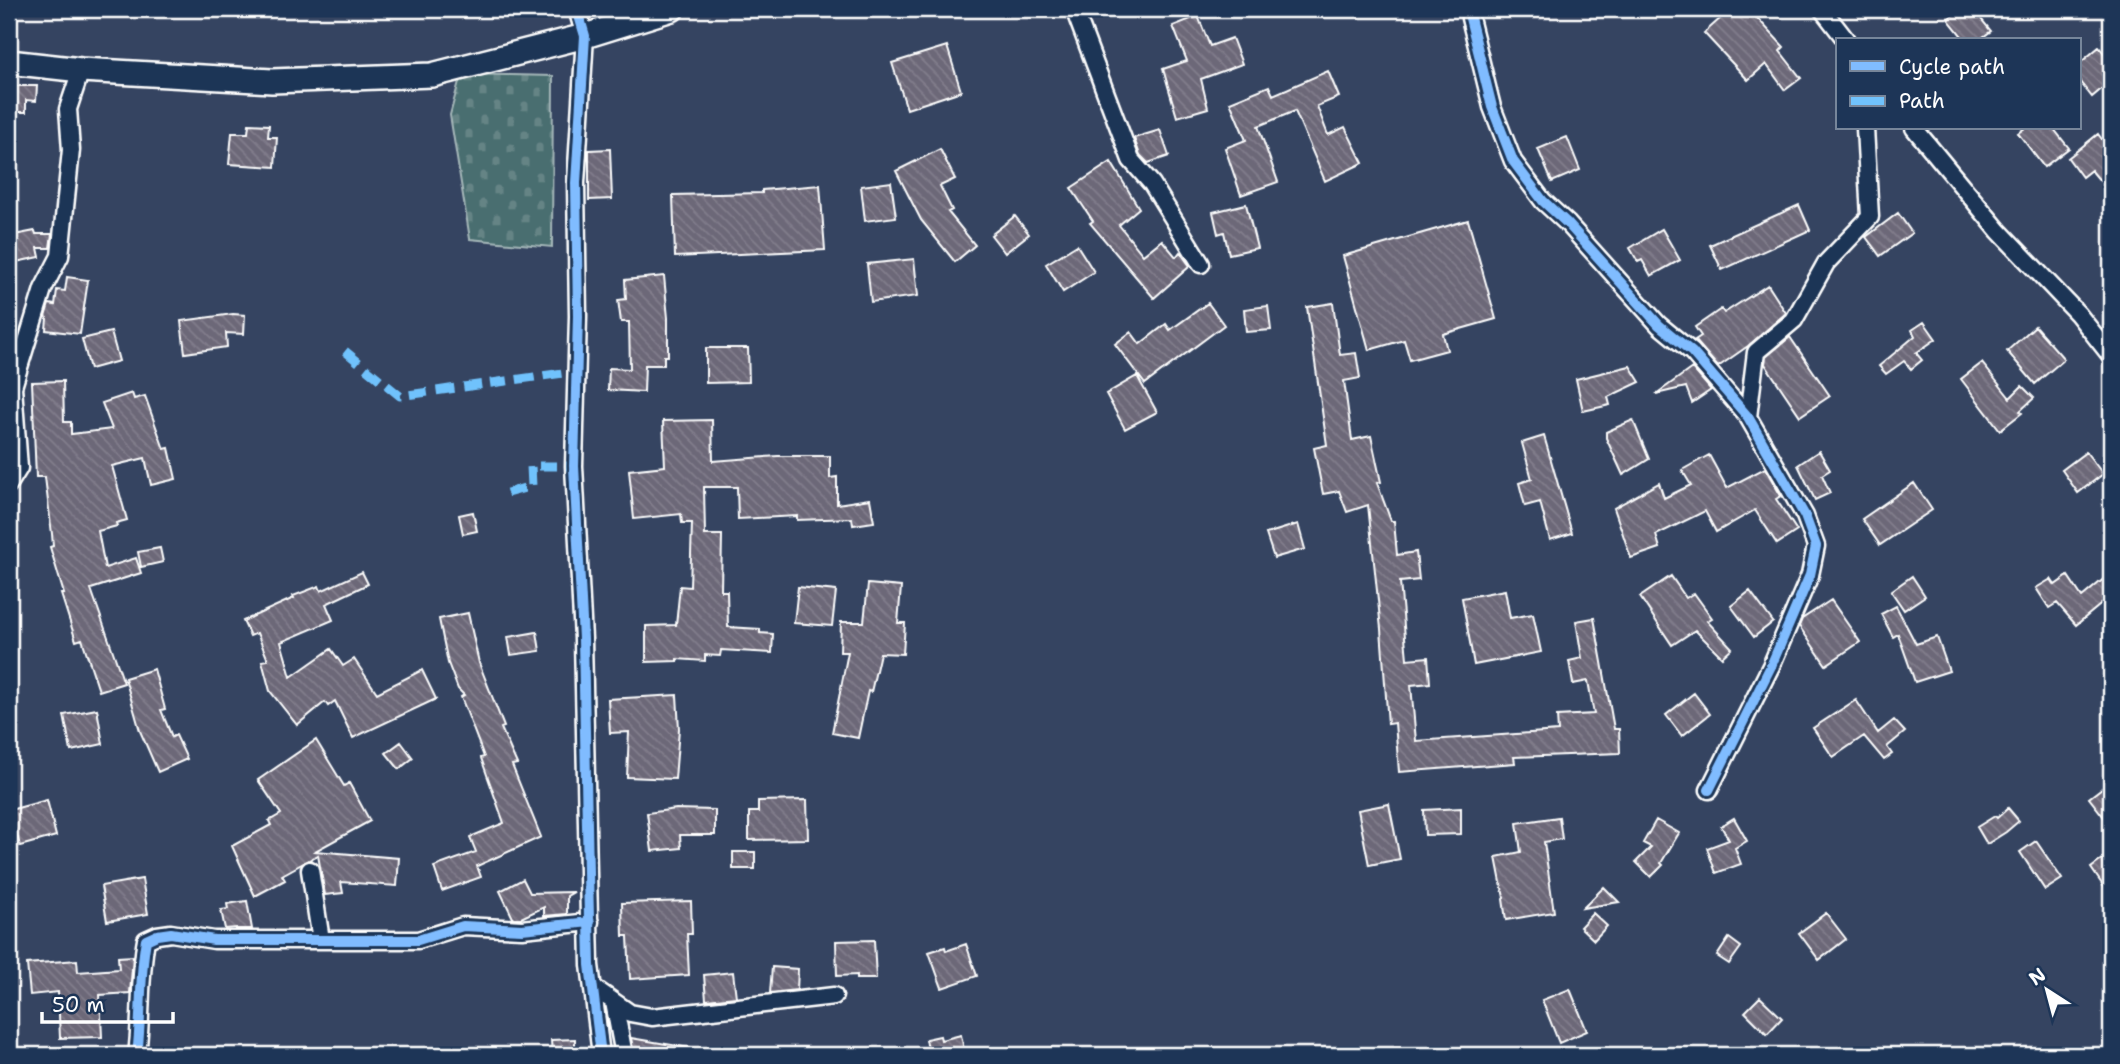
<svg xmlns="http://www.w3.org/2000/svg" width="2120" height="1064" font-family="'Shantell Sans',sans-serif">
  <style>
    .cemetery { fill: url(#cemetery-stones); stroke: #a4b6b8; stroke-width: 2 }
    .building { fill: url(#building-back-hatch); stroke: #fff; stroke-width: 2 }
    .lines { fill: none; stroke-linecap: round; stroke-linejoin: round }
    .street-casing { stroke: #fff; stroke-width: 21 }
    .secondary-casing { stroke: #fff; stroke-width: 28 }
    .street { stroke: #1d3557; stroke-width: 16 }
    .secondary { stroke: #1d3557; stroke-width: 23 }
    .quiet { stroke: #70c2fc; stroke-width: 9; stroke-dasharray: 18 9; stroke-linecap: butt }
    .cycleway-casing { stroke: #1d3557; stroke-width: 15 }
    .cycleway { stroke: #80bcff; stroke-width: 10 }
  </style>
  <defs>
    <pattern id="cemetery-stones" width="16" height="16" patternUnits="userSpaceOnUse" patternTransform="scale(1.75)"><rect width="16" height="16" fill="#4a6e70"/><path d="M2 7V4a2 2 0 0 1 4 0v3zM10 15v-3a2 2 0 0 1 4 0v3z" fill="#658485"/></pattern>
    <pattern id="building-back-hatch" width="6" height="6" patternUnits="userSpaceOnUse" patternTransform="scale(1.75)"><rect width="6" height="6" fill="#6c6778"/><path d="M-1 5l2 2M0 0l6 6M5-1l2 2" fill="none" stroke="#827e8c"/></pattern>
  </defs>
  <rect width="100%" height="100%" fill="#354461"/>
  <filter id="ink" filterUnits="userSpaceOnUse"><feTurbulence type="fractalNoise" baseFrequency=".0143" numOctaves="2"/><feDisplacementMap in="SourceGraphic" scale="14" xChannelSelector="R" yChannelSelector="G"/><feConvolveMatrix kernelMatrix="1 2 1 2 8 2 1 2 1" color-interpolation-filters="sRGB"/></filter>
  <g filter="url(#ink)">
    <path class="cemetery" d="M461,74L553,76L552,247L470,239L450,115Z"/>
    <path class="building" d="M1731,9H1749L1784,47L1780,51L1801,78L1785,90L1766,64L1748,80L1704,33Z
      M1960,9H1973L1991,31L1979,40H1965L1948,19Z
      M1198,16L1210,46L1232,38L1242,64L1201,79L1208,108L1177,117L1163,69L1187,61L1173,26Z
      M947,46L961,91L907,109L892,63Z
      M2099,47L2111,62V81L2092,97L2080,82V63Z
      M1328,71L1339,97L1317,106L1328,135L1345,127L1363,163L1325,181L1295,111L1258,126L1278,182L1241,195L1225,148L1246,140L1230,102L1269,86L1273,95Z
      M9,86H37L36,101L26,100V112H9Z
      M249,124L269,125L268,137H277L275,167L229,164L232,133H248Z
      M2025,128H2053L2069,148L2044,167L2018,133Z
      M1160,130L1169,156L1148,163L1140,155L1134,138Z
      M2098,134L2111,151V174L2101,182L2091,170L2082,177L2068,158Z
      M1567,137L1580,170L1552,182L1538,149Z
      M610,149L612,199L589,200V150Z
      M940,149L955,179L940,186L952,210L948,212L975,245L955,262L921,220L896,171Z
      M1111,162L1139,208L1119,225L1143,255L1162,240L1176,257L1180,252L1190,266L1154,298L1090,223L1093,221L1071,188Z
      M891,182L896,217L865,221L861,186Z
      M820,185L825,250L675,257L673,195L762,193V190Z
      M1246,204L1257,248L1229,254L1224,232L1218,234L1213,212Z
      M1799,205L1810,230L1722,270L1710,245Z
      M1898,213L1912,233L1880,256L1866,237Z
      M1015,216L1029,234L1005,253L991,235Z
      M1468,220L1496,319L1443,334L1447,350L1410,360L1404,340L1369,350L1343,256Z
      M1662,229L1680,260L1651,276L1642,260L1638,262L1630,248Z
      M35,231L36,234H52L50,248H38L40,257L11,263L9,236Z
      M1077,245L1094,272L1063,292L1046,264Z
      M914,259L918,296L871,302L867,264Z
      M664,276L668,318V356H664V365H645L644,392L608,390L609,368L630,369L629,322H621L618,300L626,299L625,280Z
      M67,277L88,280L80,334L46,330L47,318L45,317L49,304L55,305L57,290L65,291Z
      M1768,285L1786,313L1748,346L1718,367L1695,340L1701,336L1695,327L1721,309L1724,313Z
      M1208,303L1224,325L1145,384L1115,344L1131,332L1140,344L1166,324L1170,330Z
      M1333,303L1340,355L1356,353L1360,378L1344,381L1352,440L1371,436L1381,482L1377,483L1391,521H1394L1397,555L1416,552L1419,580L1400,582L1407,659L1428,657L1430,683L1411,685L1416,741L1558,731L1557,716L1594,714L1588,681L1573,684L1569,661L1582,658L1576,621L1594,618L1614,729H1619L1620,753L1514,757L1515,763L1399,772L1395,723L1388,724L1381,629L1368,505L1347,512L1339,491L1323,494L1314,448L1327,445L1307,307Z
      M1268,306L1271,330L1246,332L1244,309Z
      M233,314L245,315L244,334L226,333L227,347L185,353L181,321Z
      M1924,322L1936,339L1916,353L1922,360L1911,369L1904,361L1886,374L1879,366L1915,336L1912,330Z
      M2035,326L2064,359L2035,384L2007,351Z
      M111,332L119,361L90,369L82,339Z
      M1790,337L1830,396L1800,416L1765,364L1766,357Z
      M706,348H748L749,382L706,383Z
      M1982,363L2010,398L2022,386L2034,398L2020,411L2022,413L2000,430L1961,379Z
      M1630,366L1640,382L1608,397L1610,405L1583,411L1576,379Z
      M1692,368L1711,390L1692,403L1686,387L1656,394Z
      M1137,376L1157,412L1125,429L1106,394Z
      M63,381L64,422H71V434L112,429L102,403L132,393L134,399L145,396L164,449L169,448L176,479L151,485L145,458L112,466L127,520L116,523L117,526L98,531L105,568L136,558L141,573L91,589L124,683L99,691L82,639L76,641L61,594H64L50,547L53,546L52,534L45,477H36L32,382Z
      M712,420L713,461L778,456H830V478L837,477V504L870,499L874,522L853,525L852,518L797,520V516L738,519L737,487H704L705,535H722L721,591H727L728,627L760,629V633L773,634L772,653L721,650L720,656L705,655V661L677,659V661L646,662V626L676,625L680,586L690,587L692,523H682L681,514L634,519L629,470L665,466L663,421Z
      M1633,420L1649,459L1623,475L1606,438V432Z
      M1544,436L1572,533L1550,540L1540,502L1525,506L1519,483L1532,479L1522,443Z
      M1819,451L1830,470L1822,475L1830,493L1815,500L1798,465Z
      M2086,452L2103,474L2078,493L2062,470Z
      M1709,455L1727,488L1765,468L1781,496L1776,499L1797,531L1777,544L1755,510L1716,532L1705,511L1656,535L1660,548L1631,558L1614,508L1659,483L1664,498L1691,485L1682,470Z
      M1914,483L1932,510L1880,545L1862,519Z
      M473,512L477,531L463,534L459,515Z
      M1298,524L1305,549L1274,558L1266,534Z
      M160,548L163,562L141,567L138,552Z
      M362,572L368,584L326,604L333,620L281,642L291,677L331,649L343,666L354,659L377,693L422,670L436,699L353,738L335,701L328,706L325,702L297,725L270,691L262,661L268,660L257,633L250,636L243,621L294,598L293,596L319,586L321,591Z
      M2111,573V596L2076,625L2057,603L2049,608L2036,588L2051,579L2055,585L2068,576L2082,597Z
      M1671,576L1686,598L1694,593L1712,618L1707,621L1732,648L1722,657L1695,630L1672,645L1640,597Z
      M1912,576L1925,596L1904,610L1891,591Z
      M868,584L901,587L898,623H905L903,654L880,653L871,692L868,691L858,738L832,733L848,652H840L841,622H864Z
      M798,587L836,591L832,626L794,623Z
      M1505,590L1510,618L1533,614L1541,652L1474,665L1462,598Z
      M1750,591L1773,622L1754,637L1731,606Z
      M1831,600L1860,642L1826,665L1799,626L1802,619Z
      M1896,606L1916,644L1937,637L1949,671L1915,682L1898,634L1893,637L1881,614Z
      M468,613L479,663L504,727L501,728L517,764L512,765L541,837L477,866L481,877L442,891L434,867L476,852L470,837L504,823L481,758L484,757L461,697L464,695L458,689L448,663L439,619Z
      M537,632L540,651L511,655L508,637Z
      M154,669L165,709L161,710L172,737L176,735L187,759L158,772L140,731L125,678Z
      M1694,693L1710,714L1682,736L1666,715Z
      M677,695L679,729L675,779L627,777L629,732L610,733L608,699Z
      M1856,700L1878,733L1894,720L1905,732L1887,747L1892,754L1884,760L1864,736L1833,757L1813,728Z
      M97,709L103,744L71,751L64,715Z
      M316,740L344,786L349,783L370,821L315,851L399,858L397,886L341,882L343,893L325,895L318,855L282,875L285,880L255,896L232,846L271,825L269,821L281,814L258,780Z
      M401,742L413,758L399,769L386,753Z
      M2111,781V826L2089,798Z
      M47,800L56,836L20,846L10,810Z
      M807,800L808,839L749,840V812H758V801Z
      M1389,804L1400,859L1369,865L1358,810Z
      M1461,808V834L1425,835L1424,810Z
      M2008,808L2019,821L2006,832L1987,844L1977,827L1995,816L1997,818Z
      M676,809L715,810V835H680L681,848L652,851L647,813Z
      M1559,817L1562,839L1544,842L1554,912L1506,920L1503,899L1504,898L1496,857L1521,852L1517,823Z
      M1734,818L1747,841L1735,848L1741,864L1716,873L1707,848L1729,840L1721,826Z
      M1656,820L1679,833L1661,863L1663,865L1651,877L1636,862L1651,847L1643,843Z
      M2036,841L2062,879L2045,890L2020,852Z
      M733,852H755V869H733Z
      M2111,853V897L2091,868Z
      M142,879L148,914L107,921L101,886Z
      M523,879L530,893L574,892L567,896V914L544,916V907L521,918H513L500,891Z
      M1604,887L1619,902L1583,908Z
      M247,901L252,929H236V928L225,929L221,910L228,909L227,904Z
      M691,901L692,934H687L689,975L630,979L628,936H623L622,903Z
      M1593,913L1607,926L1594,940L1580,927Z
      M1826,913L1846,939L1819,960L1799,933Z
      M1729,938L1741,947L1729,964L1717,956Z
      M874,940L876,979H857V975L837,976L836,941Z
      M966,944L977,976L942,988L929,952L945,947L946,951Z
      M133,956L130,993L100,995L102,1037L60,1038L58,992L30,995L27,964L77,960L78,972L119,969L118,957Z
      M772,967L798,969L797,990L770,993Z
      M733,972L736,997L706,1000L704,975Z
      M1570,989L1587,1031L1559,1043L1542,1000Z
      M1760,997L1782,1018L1767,1034L1745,1012Z
      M961,1035L965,1055H929L926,1039L940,1036L941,1040Z
      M631,1038L690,1048V1055H634Z
      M575,1039V1055H552L551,1040Z"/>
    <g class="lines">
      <g class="street-casing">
        <path id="street" d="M577,9L585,36L576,183L578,316L574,466L583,639L590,965L601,1055
          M1074,9L1131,160L1152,184L1201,264
          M1822,9L1846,40
          M1470,18L1492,107L1513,161L1543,201L1568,224L1659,325L1692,352L1748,417L1805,516L1816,546L1810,575L1771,666L1709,790
          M1914,128L1999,231L2078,314L2111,356
          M1748,417L1756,352L1794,320L1826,263L1870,217L1865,128
          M9,484L19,468L13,387L43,289L60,256L71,150L68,109L81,70
          M310,870L321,940
          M593,987L630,1013L652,1017L834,996
          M614,1002L624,1055
          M137,1055C142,1017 139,977 146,940L157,935L171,933L214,940H418L463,926L522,929L590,922"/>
      </g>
      <g class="secondary-casing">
        <path id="secondary" d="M9,62L81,70L272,81L432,75L585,36L672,9"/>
      </g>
      <use href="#street" class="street"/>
      <use href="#secondary" class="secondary"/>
      <path class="quiet" d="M345,351L400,396L577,371
        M507,493L532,486L531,466H574"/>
      <g class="cycleway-casing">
        <path id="cycleway" d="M577,9L585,36L576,183L578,316L574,466L583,639L590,965L601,1055
          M1470,18L1492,107L1513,161L1543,201L1568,224L1659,325L1692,352L1748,417L1805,516L1816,546L1810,575L1771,666L1709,790
          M137,1055C142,1017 139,977 146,940L157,935L171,933L214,940H418L463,926L522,929L590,922"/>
      </g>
      <use href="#cycleway" class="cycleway"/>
    </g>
  </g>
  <rect width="2120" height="1064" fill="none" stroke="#1d3557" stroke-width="35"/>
  <rect x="18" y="18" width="2085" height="1029" fill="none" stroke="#fff" stroke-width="2.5" filter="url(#ink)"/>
  <rect x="1836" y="38" width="245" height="91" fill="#1d3557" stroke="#77869a" stroke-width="2"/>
  <rect x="1850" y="61" width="35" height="10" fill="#80bcff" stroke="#77869a" stroke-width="2"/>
  <text x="1899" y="74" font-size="21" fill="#ffffff">Cycle path</text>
  <rect x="1850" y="96" width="35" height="10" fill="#70c2fc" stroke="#77869a" stroke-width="2"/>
  <text x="1899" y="108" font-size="21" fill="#ffffff">Path</text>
  <g transform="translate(2047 990) rotate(324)" stroke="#1d3557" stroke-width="5" paint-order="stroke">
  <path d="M0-5L12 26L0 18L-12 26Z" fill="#ffffff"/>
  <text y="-10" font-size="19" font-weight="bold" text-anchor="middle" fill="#ffffff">N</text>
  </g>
  <path d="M42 1012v10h131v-10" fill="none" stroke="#ffffff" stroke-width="3.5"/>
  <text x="52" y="1012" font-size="21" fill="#ffffff" stroke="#1d3557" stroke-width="5" paint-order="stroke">50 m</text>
</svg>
